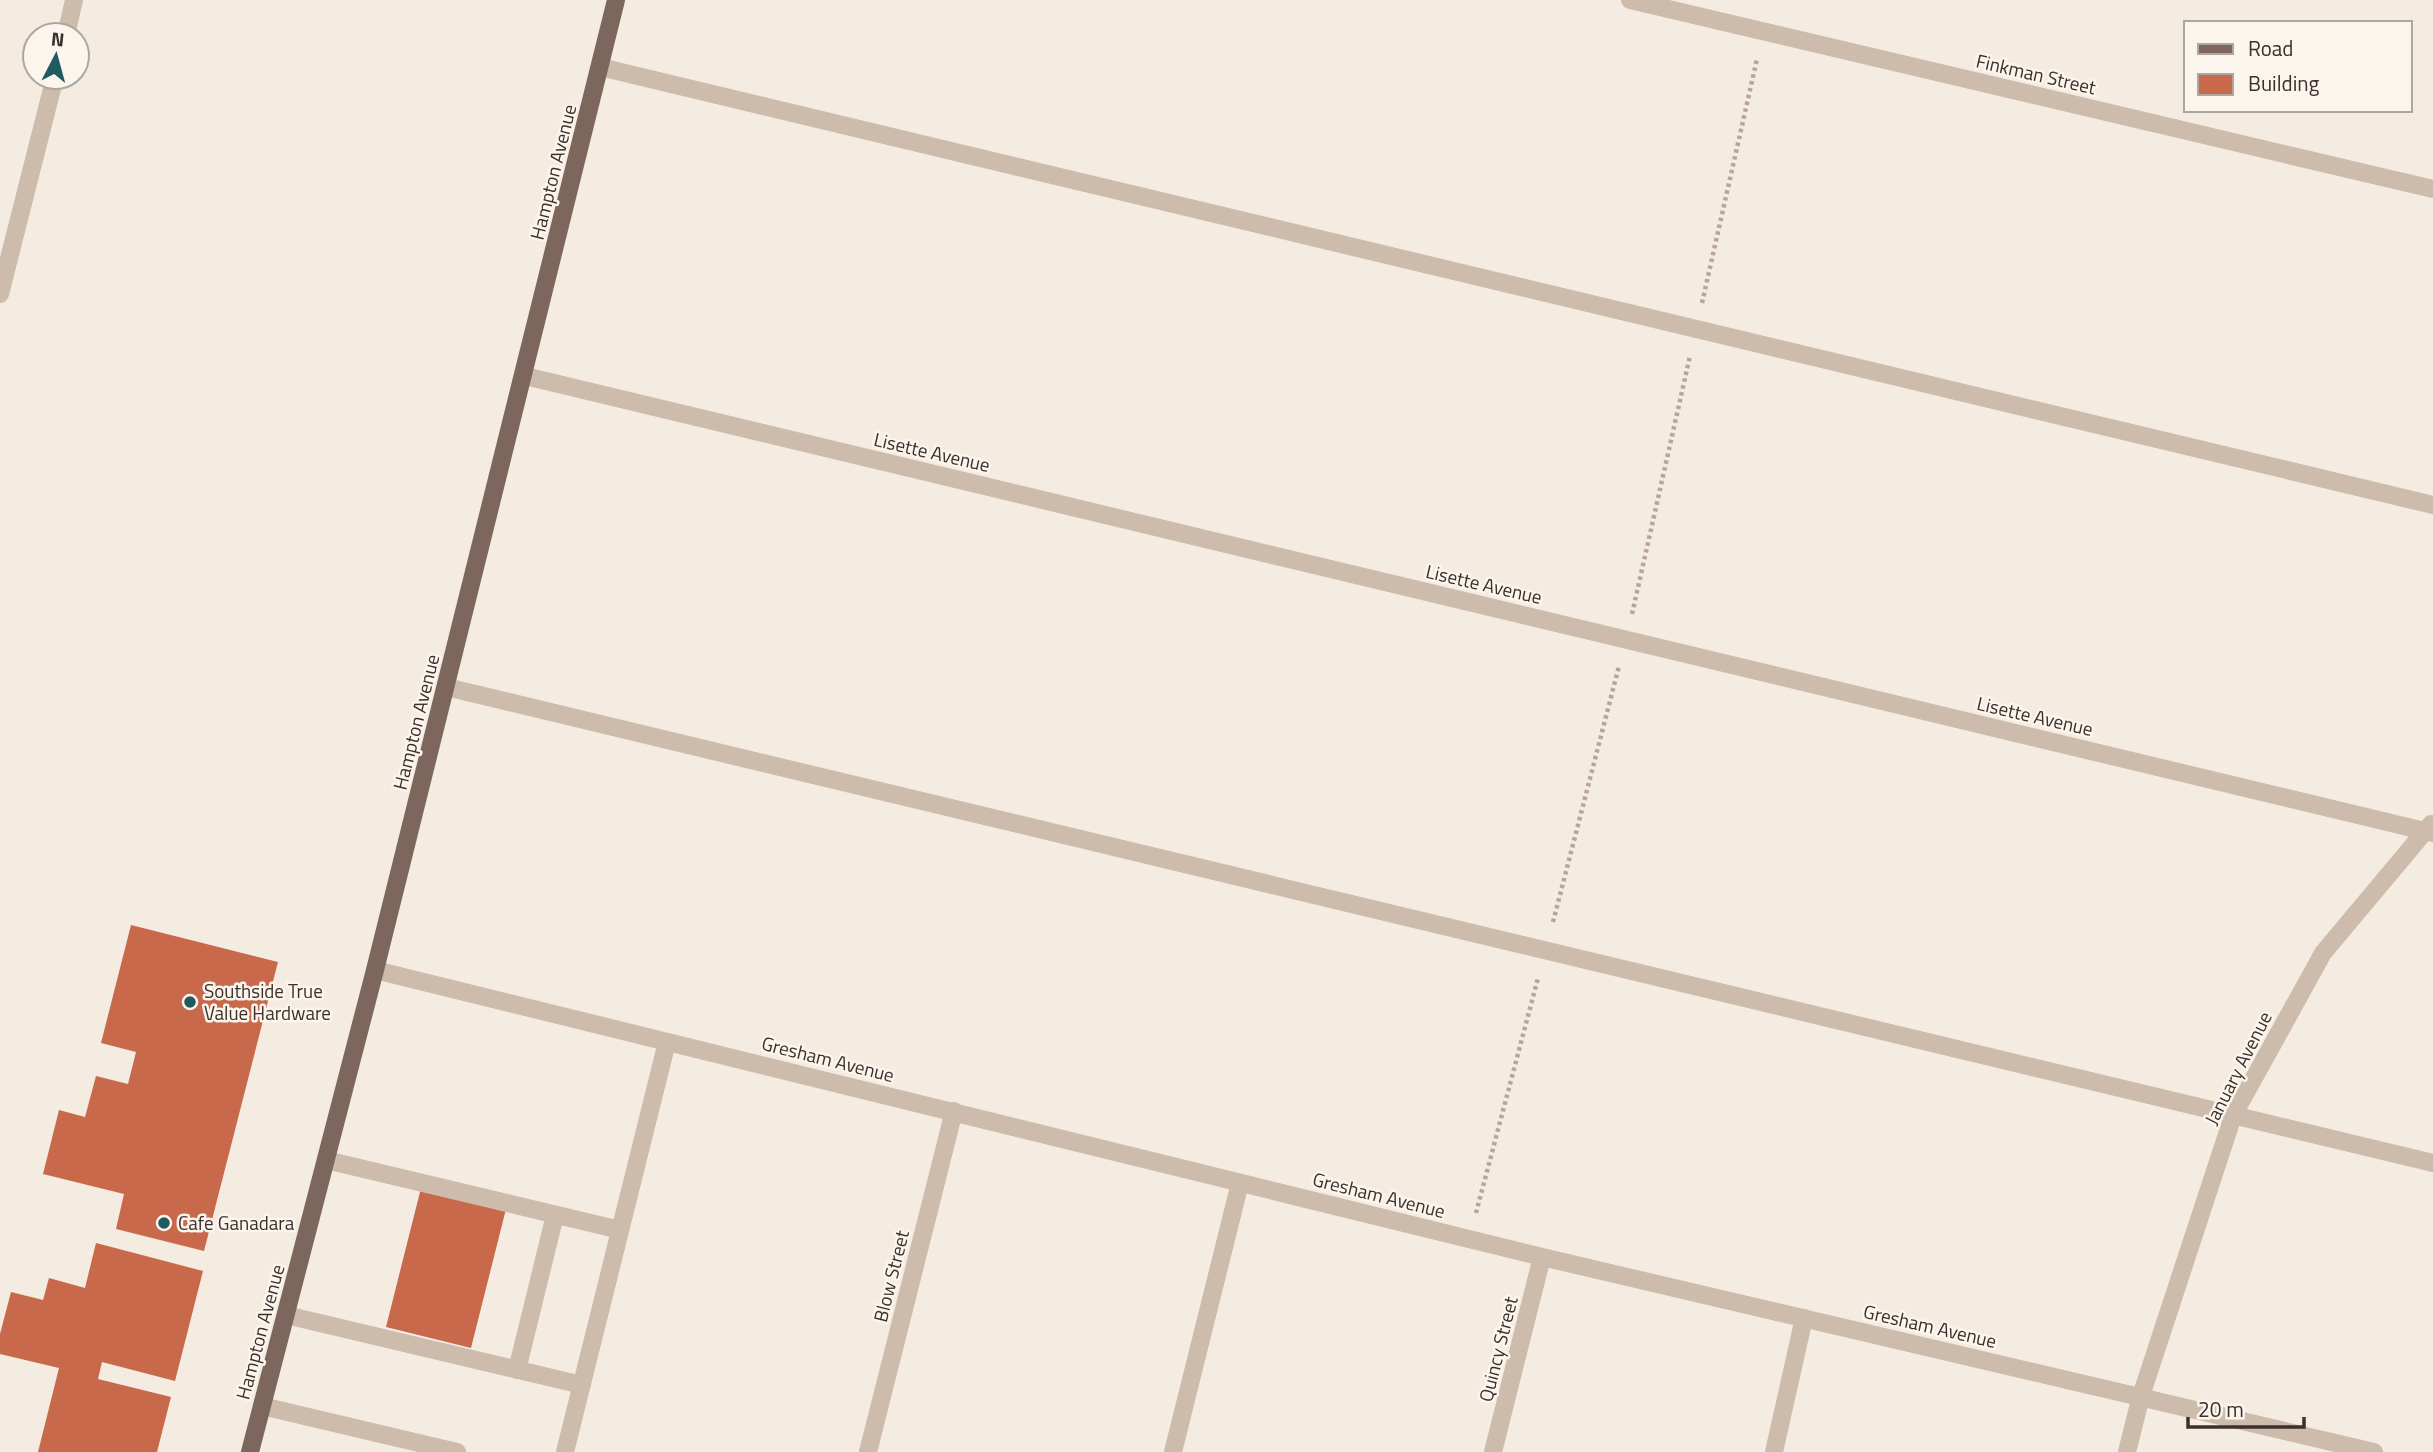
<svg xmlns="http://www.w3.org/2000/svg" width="2433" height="1452" font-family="'Titillium Web',sans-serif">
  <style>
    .building { fill: #c8694b }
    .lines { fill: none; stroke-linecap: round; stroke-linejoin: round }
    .path { stroke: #b9a596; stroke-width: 4.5; stroke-dasharray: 3.5 3.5; stroke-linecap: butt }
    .service { stroke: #cdbbac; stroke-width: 18 }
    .minor { stroke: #cdbbac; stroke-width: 18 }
    .primary { stroke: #7d675c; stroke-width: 18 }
    .poi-dot { fill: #1f5a5e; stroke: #fbf5ee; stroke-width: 2.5 }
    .labels { text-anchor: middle; stroke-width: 5; stroke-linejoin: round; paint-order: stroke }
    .street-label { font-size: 19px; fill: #3b302b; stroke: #fbf5ee }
    .poi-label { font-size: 19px; fill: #3b302b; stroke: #fbf5ee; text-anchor: start }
  </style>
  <rect width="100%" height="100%" fill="#f4ebe1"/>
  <path class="building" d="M131,925L278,962L204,1251L116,1229L124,1194L43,1174L59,1110L85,1117L96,1076L128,1084L136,1052L101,1043Z
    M421,1188L506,1209L471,1348L386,1327Z
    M96,1243L203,1271L175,1381L102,1362L98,1379L171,1397L157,1452H38L59,1368L0,1354V1334L11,1292L43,1300L49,1278L85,1288Z"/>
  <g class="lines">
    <path class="path" d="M1702,303L1757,59
      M1632,614L1690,356
      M1553,922L1619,666
      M1476,1213L1538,978"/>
    <path class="service" d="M600,67L2433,505
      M446,687L2433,1163
      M326,1160L620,1230
      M286,1315L582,1385
      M517,1370L555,1215
      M262,1406L457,1452
      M565,1452L667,1042
      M1173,1452L1240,1183
      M1774,1452L1804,1318"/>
    <path class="minor" d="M1630,0L2433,189
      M66,35L74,0
      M0,294L55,77
      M525,376L2433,833
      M375,970L1542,1257L2374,1452
      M868,1452L954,1111
      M1493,1452L1542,1257
      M2127,1452L2141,1396L2233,1116L2323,953L2431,824"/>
    <path class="primary" d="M250,1452L375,970L616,0"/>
  </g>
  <g class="poi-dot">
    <circle cx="190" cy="1002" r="7"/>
    <circle cx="164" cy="1223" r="7"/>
  </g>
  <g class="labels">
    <g class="street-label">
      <text transform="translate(2036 74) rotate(13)" y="7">Finkman Street</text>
      <text transform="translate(553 172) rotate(-76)" y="7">Hampton Avenue</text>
      <text transform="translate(932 452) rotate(13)" y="7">Lisette Avenue</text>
      <text transform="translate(1484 584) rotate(13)" y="7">Lisette Avenue</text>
      <text transform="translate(2035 716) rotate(13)" y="7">Lisette Avenue</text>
      <text transform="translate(416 722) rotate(-76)" y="7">Hampton Avenue</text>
      <text transform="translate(828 1059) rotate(14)" y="7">Gresham Avenue</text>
      <text transform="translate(2238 1068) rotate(-63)" y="7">January Avenue</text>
      <text transform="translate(1379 1195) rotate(14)" y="7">Gresham Avenue</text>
      <text transform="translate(891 1276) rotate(-76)" y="7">Blow Street</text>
      <text transform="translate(1930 1326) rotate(13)" y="7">Gresham Avenue</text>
      <text transform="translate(260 1332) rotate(-75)" y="7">Hampton Avenue</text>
      <text transform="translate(1498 1349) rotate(-76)" y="7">Quincy Street</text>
    </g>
    <g class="poi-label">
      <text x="204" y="998">Southside True<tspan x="204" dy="22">Value Hardware</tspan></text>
      <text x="178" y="1230">Cafe Ganadara</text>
    </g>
  </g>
  <rect x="2184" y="21" width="228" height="91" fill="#fbf5ee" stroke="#aea6a0" stroke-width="2"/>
  <rect x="2198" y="44" width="35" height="10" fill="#7d675c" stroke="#aea6a0" stroke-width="2"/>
  <text x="2248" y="56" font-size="21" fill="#3b302b">Road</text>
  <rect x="2198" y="74" width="35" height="21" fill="#c8694b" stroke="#aea6a0" stroke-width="2"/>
  <text x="2248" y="91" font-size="21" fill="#3b302b">Building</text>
  <g transform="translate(56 56) rotate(6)"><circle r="33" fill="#fbf5ee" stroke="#aea6a0" stroke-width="2"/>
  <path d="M0-5L12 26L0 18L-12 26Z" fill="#1f5a5e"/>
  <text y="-10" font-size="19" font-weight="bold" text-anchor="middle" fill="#3b302b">N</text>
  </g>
  <path d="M2188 1417v10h116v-10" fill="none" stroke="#3b302b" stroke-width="3.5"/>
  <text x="2198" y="1417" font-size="21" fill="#3b302b" stroke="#fbf5ee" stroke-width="5" paint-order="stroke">20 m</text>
</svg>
